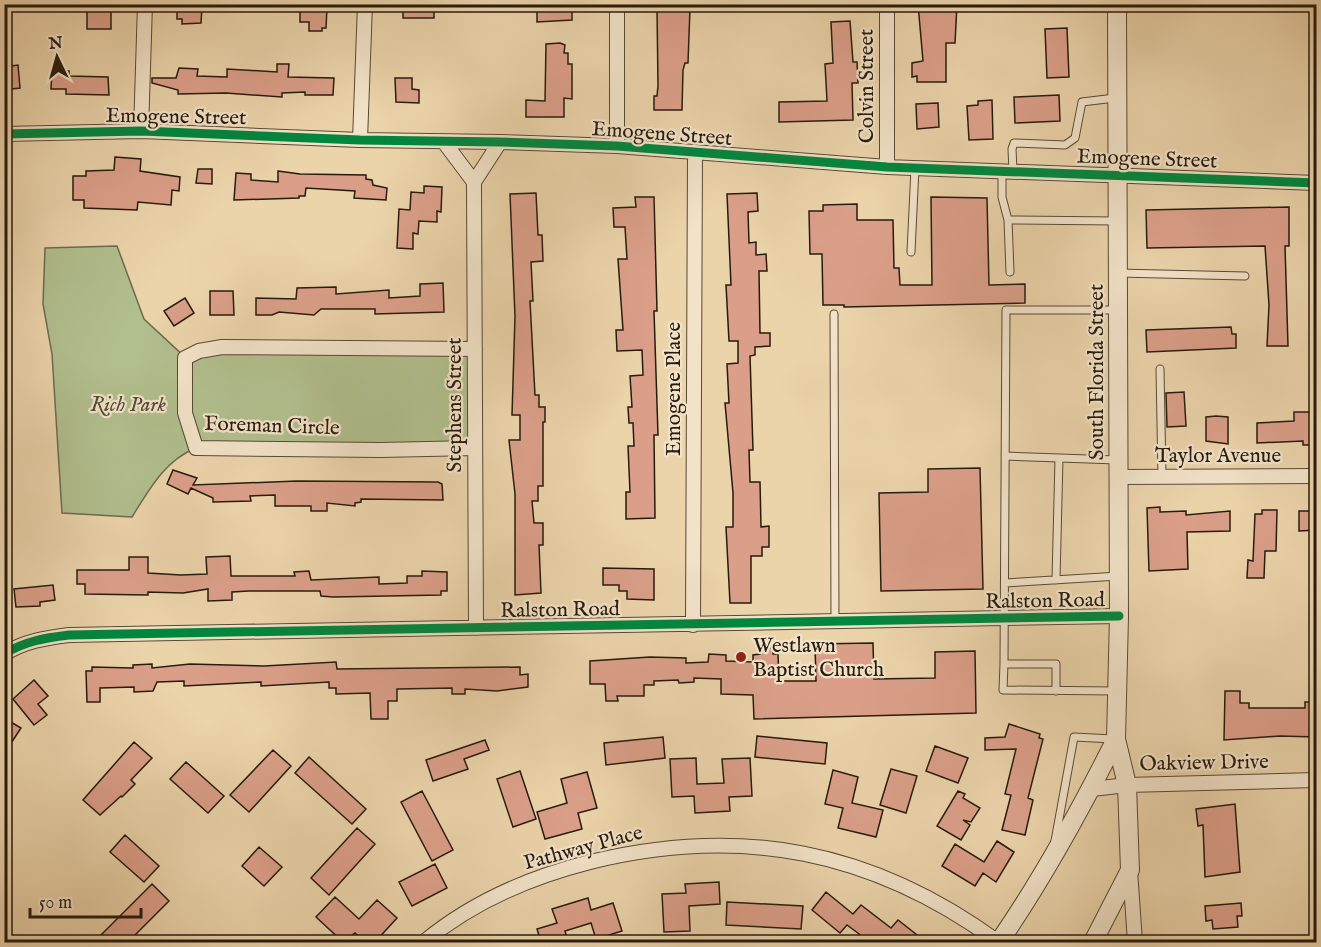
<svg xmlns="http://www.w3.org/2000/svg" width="1321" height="947" font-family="'IM FELL English',serif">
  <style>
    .green { fill: #b1be8d; stroke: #6c6c4e; stroke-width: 1.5 }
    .building { fill: #db9f89; stroke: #271b0e; stroke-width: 1.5 }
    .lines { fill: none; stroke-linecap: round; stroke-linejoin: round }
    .service-casing { stroke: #584935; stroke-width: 9 }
    .minor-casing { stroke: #584935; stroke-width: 16 }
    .tertiary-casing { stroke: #584935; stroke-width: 20 }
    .service { stroke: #f2e2c8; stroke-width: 7 }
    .minor { stroke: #f2e2c8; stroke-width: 14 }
    .tertiary { stroke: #f2e2c8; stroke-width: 18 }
    .cycleway-casing { stroke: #f2e2c8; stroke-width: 13 }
    .cycleway { stroke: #00873e; stroke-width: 9 }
    .poi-dot { fill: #8f2418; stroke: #f2e2c8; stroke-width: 2 }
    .labels { text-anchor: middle; stroke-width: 4.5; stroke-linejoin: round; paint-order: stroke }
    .street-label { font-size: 21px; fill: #271b0e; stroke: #f2e2c8 }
    .park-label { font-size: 21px; font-style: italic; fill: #504c34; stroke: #f2e2c8 }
    .poi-label { font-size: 21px; fill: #271b0e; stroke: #f2e2c8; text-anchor: start }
  </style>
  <rect width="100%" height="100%" fill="#ebd3aa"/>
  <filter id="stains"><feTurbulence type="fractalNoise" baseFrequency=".00333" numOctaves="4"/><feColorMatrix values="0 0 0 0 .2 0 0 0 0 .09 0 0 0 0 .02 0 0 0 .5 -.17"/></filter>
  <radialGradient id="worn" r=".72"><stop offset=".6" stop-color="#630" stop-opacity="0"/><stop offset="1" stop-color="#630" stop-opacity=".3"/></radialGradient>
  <path class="green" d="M117,246L144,319L185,357L199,351L475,349V448H196C165,460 149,490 132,517L62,513L52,354L43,304L45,248Z"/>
  <path class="building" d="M87,4H111V29H87Z
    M177,4L202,6L201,23L182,24V19H177Z
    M300,4H322V8H327L326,28H322V31H309V22H300Z
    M403,4H434V18H403Z
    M537,4H572V20L537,22Z
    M918,4H957L955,43H946V82H917V76L912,77V63L923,61Z
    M657,8H690L688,63H685L683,70L682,110H654V96H657L658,86Z
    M850,21L853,62H857L858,83H852L853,120L779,122V102L827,101L825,64L833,63L831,22Z
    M1067,28L1069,77L1047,78L1045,29Z
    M560,43L565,45L564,53H568V64H572V99L564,98V117H526V100L545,101L546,44Z
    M277,64H289L288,77L334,78L333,95H305V92L282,93V97L226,93L178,94V90L152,83V78H176L179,68L198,69L197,76L227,77V69L277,72Z
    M18,65L20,88L4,90V67Z
    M52,70L69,71V76L108,77L109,95L66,94V89H51Z
    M395,78H412V89L419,90V103L396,102Z
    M1059,95L1060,121L1015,123L1014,97Z
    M992,100L993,139L969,140L967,106L978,105V101Z
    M938,103L939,127L917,129L916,104Z
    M115,157L141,159L140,171L180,177L179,191L172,190L171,205L138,202L137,210L84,208V200H73V176H86V171L114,170Z
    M198,169H212V184L196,183Z
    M278,171L300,174L366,175V179L372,180L373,185L387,188L386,200L354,198L355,191L306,188L305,196H299V198L234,200L236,173L251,174V180L278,182Z
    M424,186L442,187L441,212L437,211V222L419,221L418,234L413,233V249L397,248L399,209L410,210L411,192L424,193Z
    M536,193L538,235H542L543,261L531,262L533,301H530L535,395H539V407H545V422H543V486H538V501H532L534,523H543V545H539L541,593L515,595V494L509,440H520V415H512L515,316L510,194Z
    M757,193L758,211L748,212L749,243L756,242V255L766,254L767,271H759L760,333H770V346L755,347V355L750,356L753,450H749L750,482H760L761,527L769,526V547H762V556H751V603H730L726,527H733V493L725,403H729L727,364L738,363V341H729L726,285H731L727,194Z
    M635,197H654L657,311H654L658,435H654L655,518L626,519V492H630L628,446H634L633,423H629L628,407H632L630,376L643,375L642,350L617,351L616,330H623L618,259H627L625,227H614L613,208L636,207Z
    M931,197L987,198L989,285L1025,284V303L844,307V305H823L822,254H810L809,211H823V205L857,204V220H893L894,268H899L900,285H932Z
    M1289,207V246H1285L1288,346H1267L1269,305L1265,246L1147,248L1146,210Z
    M443,283L444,312L375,314V309H321L314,315L279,312L272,315H256V298L296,299L297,288L336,287V294L389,290V298L420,296V284Z
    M210,291H233L234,315H210Z
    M185,298L194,313L174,326L164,311Z
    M1231,327L1232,334H1236V348L1147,352L1146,330Z
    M1184,392L1186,426L1167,427L1166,393Z
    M1294,412H1317V445H1303V441L1257,443V423L1294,421Z
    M1216,416L1228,417V444L1206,441V417Z
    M980,468L983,589L881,591L879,493L928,492V469Z
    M173,470L197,478L193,485L297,481L438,482L442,484L443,500L361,499V502L355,503V506L327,503V511H311V506H275V495L250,496L251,501L213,502V498L191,488L188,494L167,484Z
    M1160,507V512L1186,511V515L1230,511V531L1187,532L1188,569L1149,571L1147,508Z
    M1262,510H1277L1276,551H1265L1264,578H1247L1248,560L1253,561L1255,514H1262Z
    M1299,511H1313V515L1317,514V530L1299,531Z
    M230,556L231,576H295L294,572L309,571L311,580L379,577V584L407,583V576H422V571L447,572V591H441V595L333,597L321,596L320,591H249L232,592V600L208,601V589L183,593L148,592V595L85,594V584H77V570H129V557H148V573L181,575L207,574L206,557Z
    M603,568L654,569V600L627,599V591H619V585H603Z
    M53,585L55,600L40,602V606L16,607L14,589Z
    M873,643L874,679L935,678V652L975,651L976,713L754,719L753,695L721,694V679L694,678V682L679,683L678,680L654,681V685H644V696H617L618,701H606L605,684H590V661L650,657L686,658V663L708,662L709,654L726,655V661L753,662V655L760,654V648H773V654H778L779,681H816L815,644Z
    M336,662L337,669L520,667V675L528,674V687L497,691L465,689V694H452V688L397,689V701H388V719H371L370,693L336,694V688H329V682L261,686V682L184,686V681L157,682L153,691L134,692V687L100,688V702H87L86,671H92V667L133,668V665L152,664V668L190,664L264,666Z
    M34,680L48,696L38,704L47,715L34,725L13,699Z
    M1225,691H1240V703H1249V708H1305V702H1317V737L1280,736L1224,740Z
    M4,718L21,728L4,754Z
    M1009,724L1040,734L1039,738L1043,739L1028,798L1033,800L1025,835L1002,830L1011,795L1005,794L1016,749L985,750V738L1005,737Z
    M757,736L827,743L825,764L755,757Z
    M663,737L665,758L606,765L604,743Z
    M485,740L489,750L464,759L468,769L433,781L426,760Z
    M134,742L152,758L131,780L135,784L122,797L121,796L100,815L83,800Z
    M935,746L968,758L958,783L926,771Z
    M273,750L291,766L249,812L230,795Z
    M309,757L366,809L352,824L295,773Z
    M696,758L697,784L724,783L722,759L750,758L752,796L729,797L730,811L695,813L694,796L672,797L670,759Z
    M186,762L224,796L208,813L170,779Z
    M891,769L917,776L906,813L880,805Z
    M833,770L858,777L852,803L883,810L876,837L838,828L843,808L825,804Z
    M520,771L536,819L513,827L497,779Z
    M587,772L597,808L578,813L582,829L545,839L537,812L567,803L561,779Z
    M422,791L453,850L432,861L401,802Z
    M958,791L965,794L963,798L980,808L971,822L963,820L970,825L961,840L937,826Z
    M1235,804L1240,872L1205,877L1203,825L1198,826L1196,809Z
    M357,828L375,844L329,895L311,878Z
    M125,835L159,866L144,882L110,852Z
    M997,841L1014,852L996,882L983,873L975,886L942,866L955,844L984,862Z
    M259,847L282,867L264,886L242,866Z
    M435,864L447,888L412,906L399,882Z
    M719,882L720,904L689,906L690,931L664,932L662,894L686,893L685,884Z
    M152,884L169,901L128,942H109L101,935Z
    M826,892L853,914L861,905L891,928L898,920L926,942H870L847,925L840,933L812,910Z
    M335,897L359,919L377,900L397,918L375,942H365L355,933L343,942L316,917Z
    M588,898L591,910L613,903L622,931L596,939L591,923L565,931L568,942H541L537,929L557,923L552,909Z
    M727,902L803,906L801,929L726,925Z
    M1241,903L1242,916H1237L1238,927L1213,929L1212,920L1206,921L1205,906Z"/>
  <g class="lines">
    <g class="service-casing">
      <path id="service" d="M1002,171V197L1008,220L1010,272
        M1013,171L1012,149L1014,143L1065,145L1075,138L1082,102L1115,98
        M1008,220L1117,221
        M911,252L915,168
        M1118,273L1245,276
        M834,314L835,622
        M1160,369L1162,477
        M1005,456L1117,460
        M1056,580L1059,458
        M1005,583L1119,576
        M1004,664L1006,310H1116
        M1056,691V664H1004L1003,690L1117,691
        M1055,841L1074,737L1113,739"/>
    </g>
    <g class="minor-casing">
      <path id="minor" d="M617,4V146
        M887,4V167
        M141,131L145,4
        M4,134L141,131L360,140L500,142L617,146L887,167L1316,183
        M360,140L365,4
        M444,142L474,182
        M475,349L222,347L199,351L185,358V413L196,448L380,450L475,448
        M1119,477L1316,476
        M693,625L695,153
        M476,628L474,182L500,142
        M4,654C25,641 45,638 69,635L1119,616
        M1092,789L1127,785L1316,780
        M1130,870L1135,942
        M424,942C471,903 531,877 590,862C741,825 872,850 998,942"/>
    </g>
    <g class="tertiary-casing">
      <path id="tertiary" d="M999,942C1043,878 1081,809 1116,739
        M1093,942L1130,870L1127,785L1116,739L1119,616L1117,4"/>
    </g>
    <use href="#service" class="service"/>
    <use href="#minor" class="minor"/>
    <use href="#tertiary" class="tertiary"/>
    <g class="cycleway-casing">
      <path id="cycleway" d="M4,134L141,131L360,140L500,142L617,146L887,167L1316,183
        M4,654C25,641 45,638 69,635L1119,616"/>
    </g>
    <use href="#cycleway" class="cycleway"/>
  </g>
  <circle class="poi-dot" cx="741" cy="657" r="6"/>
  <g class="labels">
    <g class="street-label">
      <text transform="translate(866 86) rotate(-90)" y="7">Colvin Street</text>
      <text transform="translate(176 116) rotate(1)" y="7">Emogene Street</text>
      <text transform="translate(662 133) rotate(4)" y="7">Emogene Street</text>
      <text transform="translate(1147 158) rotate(2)" y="7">Emogene Street</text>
      <text transform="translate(1096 372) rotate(-90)" y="7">South Florida Street</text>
      <text transform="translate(673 389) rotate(-90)" y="7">Emogene Place</text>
      <text transform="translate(454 405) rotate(-90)" y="7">Stephens Street</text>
      <text transform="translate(272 425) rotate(2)" y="7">Foreman Circle</text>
      <text x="1218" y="462">Taylor Avenue</text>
      <text transform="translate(1045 600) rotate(-1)" y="7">Ralston Road</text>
      <text transform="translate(560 609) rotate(-1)" y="7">Ralston Road</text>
      <text transform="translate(1204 762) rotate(-1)" y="7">Oakview Drive</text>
      <text transform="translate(583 847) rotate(-15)" y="7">Pathway Place</text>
    </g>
    <g class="park-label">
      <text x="128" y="411">Rich Park</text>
    </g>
    <g class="poi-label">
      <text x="753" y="652">Westlawn<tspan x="753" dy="24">Baptist Church</tspan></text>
    </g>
  </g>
  <rect width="1321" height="947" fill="none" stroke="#ebd3aa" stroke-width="24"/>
  <rect x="6" y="6" width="1309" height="935" fill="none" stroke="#271b0e" stroke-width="3"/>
  <rect x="12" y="12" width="1297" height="923" fill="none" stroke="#271b0e" stroke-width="1.5"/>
  <g transform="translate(57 57) rotate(355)" stroke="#f2e2c8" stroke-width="4.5" paint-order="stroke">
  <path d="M0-4.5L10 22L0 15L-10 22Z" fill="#271b0e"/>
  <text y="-9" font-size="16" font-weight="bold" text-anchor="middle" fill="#271b0e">N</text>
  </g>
  <path d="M30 908v9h111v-9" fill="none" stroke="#271b0e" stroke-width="3"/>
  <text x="39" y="908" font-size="18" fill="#271b0e" stroke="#f2e2c8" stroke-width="4.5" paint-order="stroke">50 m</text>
  <rect width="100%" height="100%" filter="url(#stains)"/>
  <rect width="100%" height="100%" fill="url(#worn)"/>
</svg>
